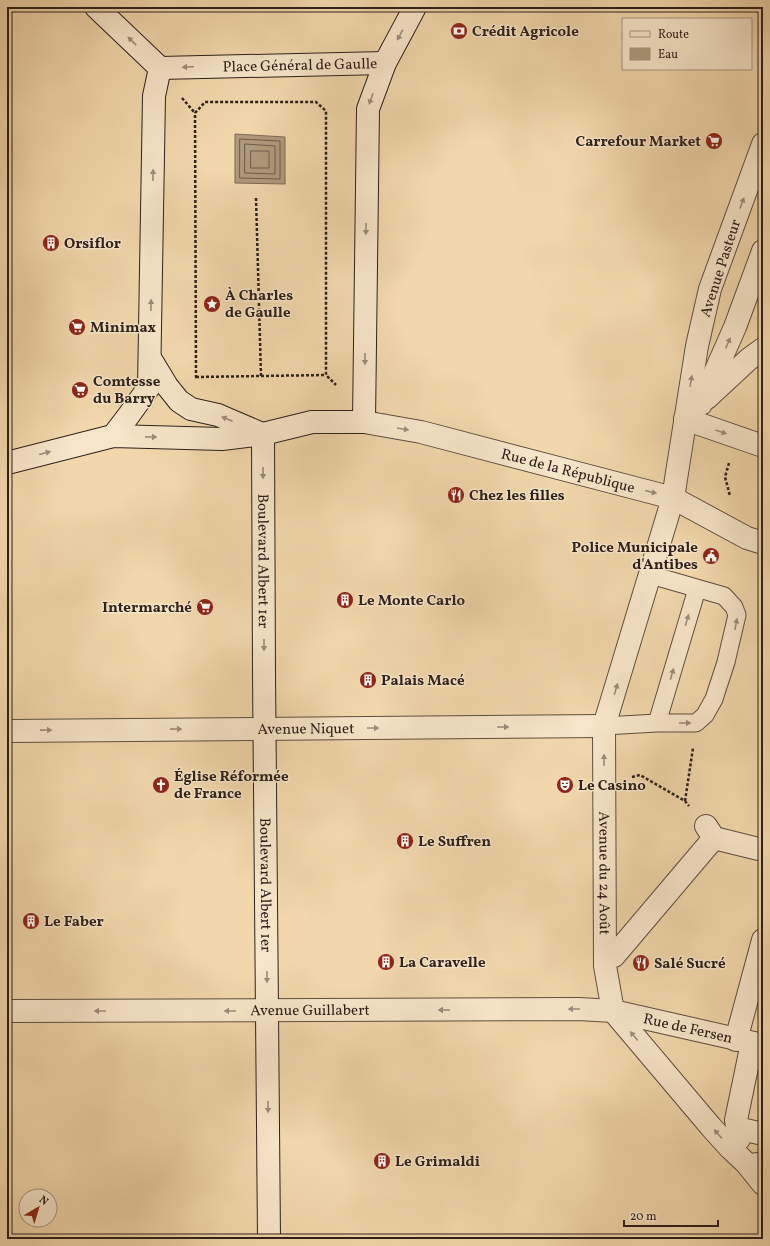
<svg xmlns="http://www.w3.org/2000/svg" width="770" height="1246" font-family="Vollkorn,serif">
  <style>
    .water { fill: #af997b; stroke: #7b6955 }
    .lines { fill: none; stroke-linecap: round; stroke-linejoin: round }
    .shore { stroke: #6e5c4b; stroke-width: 1 }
    .lane-casing { stroke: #5e4e3f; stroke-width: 19 }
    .street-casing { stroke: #5e4e3f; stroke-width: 24 }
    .secondary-casing { stroke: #2d201b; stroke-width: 24 }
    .path { stroke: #2d201b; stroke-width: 2.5; stroke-dasharray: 3 2; stroke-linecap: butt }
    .lane { stroke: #f7e5c9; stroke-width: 17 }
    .street { stroke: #f7e5c9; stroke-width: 22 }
    .secondary { stroke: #f7e5c9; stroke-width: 22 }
    .oneway { fill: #9c8c7b }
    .labels { text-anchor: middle; stroke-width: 3; stroke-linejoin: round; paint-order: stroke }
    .poi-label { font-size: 15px; font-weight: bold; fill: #2d201b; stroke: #f7e5c9; text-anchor: start }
    .street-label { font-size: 15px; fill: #2d201b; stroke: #f7e5c9 }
  </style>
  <rect width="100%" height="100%" fill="#f2d7ac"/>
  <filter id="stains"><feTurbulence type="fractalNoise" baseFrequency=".005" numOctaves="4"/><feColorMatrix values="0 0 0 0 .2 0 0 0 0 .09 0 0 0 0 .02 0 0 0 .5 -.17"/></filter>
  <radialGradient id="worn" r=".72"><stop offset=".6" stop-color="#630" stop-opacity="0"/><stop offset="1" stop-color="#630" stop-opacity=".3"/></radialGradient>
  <path class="water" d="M235,134L285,137V184L235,183Z"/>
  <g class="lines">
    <path class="shore" d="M240,139L280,141V179L240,178Z
      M245,144L275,146V174L245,173Z
      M251,151H269V168H251Z"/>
    <g class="lane-casing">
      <path id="lane" d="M657,723L697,589
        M604,726L657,723H696L705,715L714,699L726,662L737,615L734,607L724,596L651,575
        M746,1163L763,1161"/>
    </g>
    <g class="street-casing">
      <g id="street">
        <path id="s1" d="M763,144L710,289L697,346L673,498L604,726L605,966L613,1011L711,1127L730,1148L746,1163L763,1184"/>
        <path d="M707,398L749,359L763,349"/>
        <path d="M701,404L735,327L763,251"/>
        <path d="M685,419L763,446"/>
        <path id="s2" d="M364,422L421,432L673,498L747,538L763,543"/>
        <path id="s3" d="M7,731L604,726"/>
        <path d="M706,826L714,838L763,850"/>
        <path d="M605,956H614L714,838"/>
        <path id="s4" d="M7,1011L579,1009L613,1011L763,1045"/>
        <path d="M736,1040L763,940"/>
        <path d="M737,1128L763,1134"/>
        <path d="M739,1139L736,1120L752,1043"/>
      </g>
    </g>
    <g class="secondary-casing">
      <g id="secondary">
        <path d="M96,7L160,68"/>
        <path id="s5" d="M160,68L385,63"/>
        <path d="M150,358L167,386L179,401L191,409L218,415L262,434"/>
        <path id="s6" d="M263,434L264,674L269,1239"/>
        <path d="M113,436L129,415L149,387L154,96L160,68"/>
        <path d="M7,463L113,436L222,439L263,434L312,422H364L368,109L385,63L415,7"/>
      </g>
    </g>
    <path class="path" d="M182,98L195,113
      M256,198L261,376
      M195,377H196L195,113L205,102H316L326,111V375L336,385
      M196,377L326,375
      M729,463L725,477L730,496
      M632,777L640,775L685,801L689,806
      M685,801L693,748"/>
    <use href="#lane" class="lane"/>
    <use href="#street" class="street"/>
    <use href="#secondary" class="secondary"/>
  </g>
  <defs><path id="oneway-solid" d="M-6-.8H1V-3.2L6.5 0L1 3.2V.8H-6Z"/></defs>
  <g class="oneway">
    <use href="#oneway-solid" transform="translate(400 35) rotate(118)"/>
    <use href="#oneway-solid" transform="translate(132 41) rotate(-136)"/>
    <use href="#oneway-solid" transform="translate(188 67) rotate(178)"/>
    <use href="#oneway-solid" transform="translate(371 99) rotate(110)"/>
    <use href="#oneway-solid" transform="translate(153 175) rotate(-89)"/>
    <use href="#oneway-solid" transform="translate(742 203) rotate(-70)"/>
    <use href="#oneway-solid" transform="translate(366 229) rotate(91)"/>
    <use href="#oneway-solid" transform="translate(151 305) rotate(-89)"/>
    <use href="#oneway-solid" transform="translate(728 343) rotate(-67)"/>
    <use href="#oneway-solid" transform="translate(365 359) rotate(90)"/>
    <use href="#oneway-solid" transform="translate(691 381) rotate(-81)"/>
    <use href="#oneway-solid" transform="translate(227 419) rotate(-157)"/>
    <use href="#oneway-solid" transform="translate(403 429) rotate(10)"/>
    <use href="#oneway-solid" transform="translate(721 432) rotate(19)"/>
    <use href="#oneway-solid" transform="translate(151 437) rotate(1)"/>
    <use href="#oneway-solid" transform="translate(45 453) rotate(-15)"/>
    <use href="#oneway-solid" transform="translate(263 473) rotate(90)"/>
    <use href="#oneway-solid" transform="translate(651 492) rotate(14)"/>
    <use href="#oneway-solid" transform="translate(687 620) rotate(-74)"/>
    <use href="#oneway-solid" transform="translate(736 624) rotate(-79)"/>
    <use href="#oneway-solid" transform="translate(264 645) rotate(90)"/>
    <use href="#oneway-solid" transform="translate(672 674) rotate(-74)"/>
    <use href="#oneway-solid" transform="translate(616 689) rotate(-73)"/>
    <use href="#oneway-solid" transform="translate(685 723)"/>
    <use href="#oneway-solid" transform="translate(503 727)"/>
    <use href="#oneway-solid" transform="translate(373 728)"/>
    <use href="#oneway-solid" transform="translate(176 729) rotate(-1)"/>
    <use href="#oneway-solid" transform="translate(46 730) rotate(-1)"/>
    <use href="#oneway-solid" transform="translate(604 760) rotate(-90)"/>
    <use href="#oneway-solid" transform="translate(267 977) rotate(89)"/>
    <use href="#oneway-solid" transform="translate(574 1009) rotate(-180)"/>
    <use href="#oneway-solid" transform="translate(444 1010) rotate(180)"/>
    <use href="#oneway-solid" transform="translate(100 1011) rotate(180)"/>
    <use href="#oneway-solid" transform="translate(230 1011) rotate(180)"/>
    <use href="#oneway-solid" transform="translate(634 1036) rotate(-130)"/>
    <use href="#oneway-solid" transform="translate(268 1107) rotate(89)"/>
    <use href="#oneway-solid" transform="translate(718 1134) rotate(-131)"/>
  </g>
  <defs>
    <g id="bank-disc" transform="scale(0.9)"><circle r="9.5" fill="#8f2418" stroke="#f7e5c9"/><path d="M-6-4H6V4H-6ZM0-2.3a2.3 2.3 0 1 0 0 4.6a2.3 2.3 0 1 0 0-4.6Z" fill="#fff"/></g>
    <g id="supermarket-disc" transform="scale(0.9)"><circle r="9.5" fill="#8f2418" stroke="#f7e5c9"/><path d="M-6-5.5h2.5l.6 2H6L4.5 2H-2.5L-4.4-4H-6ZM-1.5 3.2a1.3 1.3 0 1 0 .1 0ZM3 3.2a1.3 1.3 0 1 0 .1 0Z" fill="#fff"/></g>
    <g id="building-disc" transform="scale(0.9)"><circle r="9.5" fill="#8f2418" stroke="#f7e5c9"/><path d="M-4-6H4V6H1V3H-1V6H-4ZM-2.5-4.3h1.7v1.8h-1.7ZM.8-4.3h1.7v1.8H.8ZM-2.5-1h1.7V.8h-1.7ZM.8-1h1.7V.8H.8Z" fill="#fff"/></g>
    <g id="sight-disc" transform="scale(0.9)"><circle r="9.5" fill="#8f2418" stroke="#f7e5c9"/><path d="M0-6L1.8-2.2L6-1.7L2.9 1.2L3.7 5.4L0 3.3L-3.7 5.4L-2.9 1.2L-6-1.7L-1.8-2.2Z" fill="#fff"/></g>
    <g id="restaurant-disc" transform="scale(0.9)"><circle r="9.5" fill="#8f2418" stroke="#f7e5c9"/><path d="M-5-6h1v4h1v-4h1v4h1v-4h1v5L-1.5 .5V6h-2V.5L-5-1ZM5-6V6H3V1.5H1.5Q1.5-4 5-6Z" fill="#fff"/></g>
    <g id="civic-disc" transform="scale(0.9)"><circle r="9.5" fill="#8f2418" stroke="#f7e5c9"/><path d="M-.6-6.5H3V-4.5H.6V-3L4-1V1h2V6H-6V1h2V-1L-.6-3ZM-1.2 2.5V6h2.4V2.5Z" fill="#fff"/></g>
    <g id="church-disc" transform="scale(0.9)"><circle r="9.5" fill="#8f2418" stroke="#f7e5c9"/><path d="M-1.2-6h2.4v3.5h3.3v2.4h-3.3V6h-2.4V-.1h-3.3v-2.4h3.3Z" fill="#fff"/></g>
    <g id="theatre-disc" transform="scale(0.9)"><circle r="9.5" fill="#8f2418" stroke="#f7e5c9"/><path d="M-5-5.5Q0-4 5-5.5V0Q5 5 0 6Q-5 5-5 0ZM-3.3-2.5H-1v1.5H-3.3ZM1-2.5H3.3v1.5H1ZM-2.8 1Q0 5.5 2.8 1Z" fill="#fff"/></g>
  </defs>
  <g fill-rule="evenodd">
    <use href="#bank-disc" x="459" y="31"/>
    <use href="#supermarket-disc" x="714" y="141"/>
    <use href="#building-disc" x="51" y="243"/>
    <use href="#sight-disc" x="212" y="304"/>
    <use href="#supermarket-disc" x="77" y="327"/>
    <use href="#supermarket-disc" x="80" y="390"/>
    <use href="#restaurant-disc" x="456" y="495"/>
    <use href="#civic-disc" x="711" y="556"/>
    <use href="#building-disc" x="345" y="600"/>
    <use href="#supermarket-disc" x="205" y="607"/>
    <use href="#building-disc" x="368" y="680"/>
    <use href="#church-disc" x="161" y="785"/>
    <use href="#theatre-disc" x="565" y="785"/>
    <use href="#building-disc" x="405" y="841"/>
    <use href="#building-disc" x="31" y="921"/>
    <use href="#building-disc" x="386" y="962"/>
    <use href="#restaurant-disc" x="641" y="963"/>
    <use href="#building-disc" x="382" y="1161"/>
  </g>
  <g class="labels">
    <g class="poi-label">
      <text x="472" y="36">Crédit Agricole</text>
      <text x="701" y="146" text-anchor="end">Carrefour Market</text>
      <text x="64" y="248">Orsiflor</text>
      <text x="225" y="300">À Charles<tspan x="225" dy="17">de Gaulle</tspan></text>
      <text x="90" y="332">Minimax</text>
      <text x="93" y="386">Comtesse<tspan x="93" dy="17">du Barry</tspan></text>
      <text x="469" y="500">Chez les filles</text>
      <text x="698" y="552" text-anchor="end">Police Municipale<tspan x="698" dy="17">d'Antibes</tspan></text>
      <text x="358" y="605">Le Monte Carlo</text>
      <text x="192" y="612" text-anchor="end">Intermarché</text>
      <text x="381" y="685">Palais Macé</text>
      <text x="174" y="781">Église Réformée<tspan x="174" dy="17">de France</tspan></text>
      <text x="578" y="790">Le Casino</text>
      <text x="418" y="846">Le Suffren</text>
      <text x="44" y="926">Le Faber</text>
      <text x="399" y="967">La Caravelle</text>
      <text x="654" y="968">Salé Sucré</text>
      <text x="395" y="1166">Le Grimaldi</text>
    </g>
    <g class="street-label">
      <text dy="5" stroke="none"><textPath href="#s5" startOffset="140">Place Général de Gaulle</textPath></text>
      <text transform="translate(720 268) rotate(-72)" y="5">Avenue Pasteur</text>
      <text dy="5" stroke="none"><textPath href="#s2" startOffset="210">Rue de la République</textPath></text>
      <text dy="5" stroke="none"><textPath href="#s6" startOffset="127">Boulevard Albert 1er</textPath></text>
      <text dy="5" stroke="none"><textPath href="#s3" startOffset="299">Avenue Niquet</textPath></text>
      <text dy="5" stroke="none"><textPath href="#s1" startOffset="752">Avenue du 24 Août</textPath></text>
      <text dy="5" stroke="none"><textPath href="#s6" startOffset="451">Boulevard Albert 1er</textPath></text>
      <text dy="5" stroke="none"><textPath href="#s4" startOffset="303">Avenue Guillabert</textPath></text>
      <text dy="5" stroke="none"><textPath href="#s4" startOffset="683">Rue de Fersen</textPath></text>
    </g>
  </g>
  <rect width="770" height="1246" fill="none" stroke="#f2d7ac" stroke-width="24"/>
  <rect x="8" y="8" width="754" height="1230" fill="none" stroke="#2d201b" stroke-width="2"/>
  <rect x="12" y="12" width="746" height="1222" fill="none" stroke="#2d201b"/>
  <rect x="622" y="18" width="130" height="52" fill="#f7e5c9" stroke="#a69683"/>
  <rect x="630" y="31" width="20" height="6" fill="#f7e5c9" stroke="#a69683"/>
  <text x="658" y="38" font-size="12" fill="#2d201b">Route</text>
  <rect x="630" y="48" width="20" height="12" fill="#af997b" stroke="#a69683"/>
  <text x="658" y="58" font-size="12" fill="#2d201b">Eau</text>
  <g transform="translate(38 1208) rotate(38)"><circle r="19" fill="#f7e5c9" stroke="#a69683"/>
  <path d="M0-3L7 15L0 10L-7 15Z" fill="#8f2418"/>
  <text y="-6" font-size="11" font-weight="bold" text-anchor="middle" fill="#2d201b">N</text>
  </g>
  <path d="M624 1220v6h94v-6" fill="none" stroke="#2d201b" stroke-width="2"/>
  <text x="630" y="1220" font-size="12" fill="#2d201b" stroke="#f7e5c9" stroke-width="3" paint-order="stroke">20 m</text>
  <rect width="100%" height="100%" filter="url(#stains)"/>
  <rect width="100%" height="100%" fill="url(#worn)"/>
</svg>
